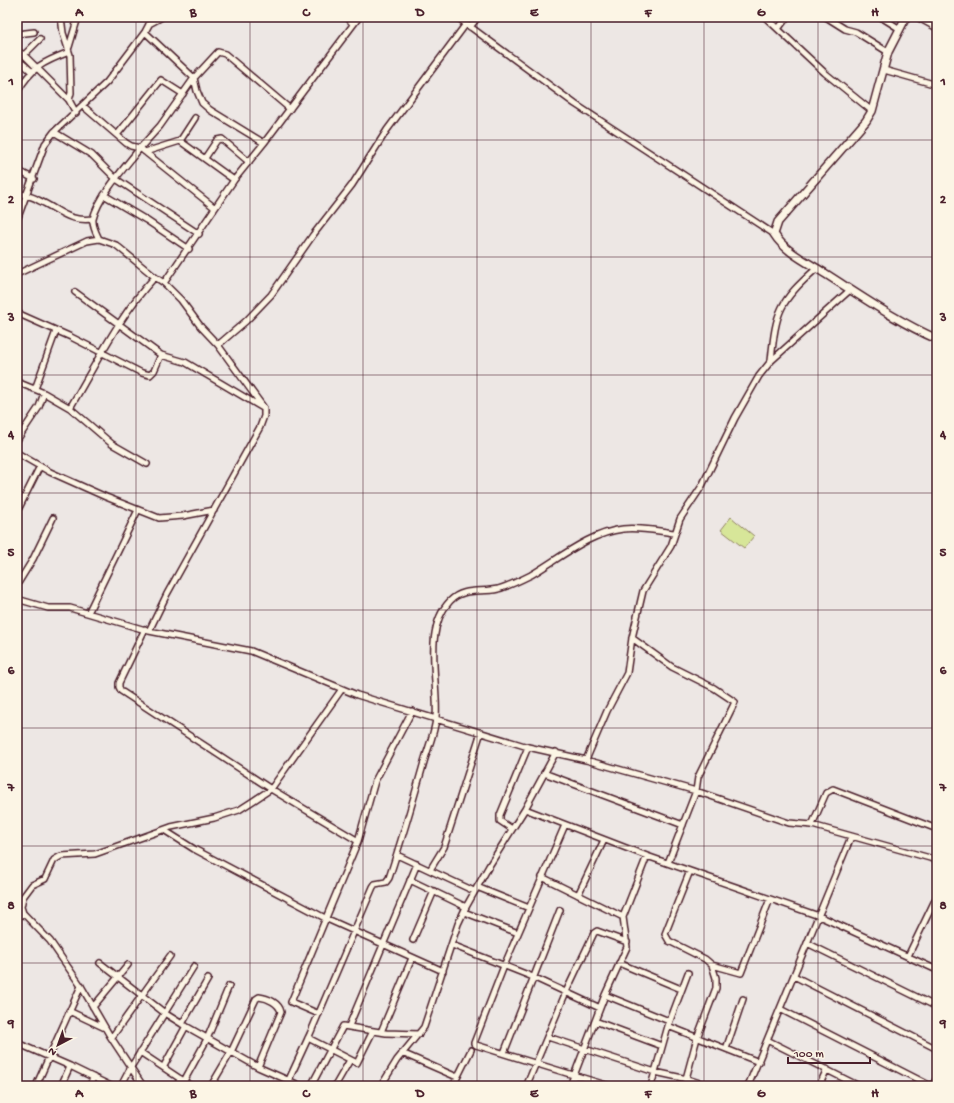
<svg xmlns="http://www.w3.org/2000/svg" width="954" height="1103" font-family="'Gochi Hand',sans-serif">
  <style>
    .green { fill: #d7e699; stroke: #908262 }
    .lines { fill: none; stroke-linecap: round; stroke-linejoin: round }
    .street-casing { stroke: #4a1f2b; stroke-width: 8 }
    .secondary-casing { stroke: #4a1f2b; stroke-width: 10 }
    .street { stroke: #fcf5e5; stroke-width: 5 }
    .secondary { stroke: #fcf5e5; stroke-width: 7 }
    .grid { fill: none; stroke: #4a1f2b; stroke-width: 1; stroke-opacity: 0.55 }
    .neatline { fill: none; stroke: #4a1f2b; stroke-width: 1.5 }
    .grid-label { font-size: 13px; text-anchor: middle; font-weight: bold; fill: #4a1f2b }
  </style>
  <rect width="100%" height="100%" fill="#ede7e4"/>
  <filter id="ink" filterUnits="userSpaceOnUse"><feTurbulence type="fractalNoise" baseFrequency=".025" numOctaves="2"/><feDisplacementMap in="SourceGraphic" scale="8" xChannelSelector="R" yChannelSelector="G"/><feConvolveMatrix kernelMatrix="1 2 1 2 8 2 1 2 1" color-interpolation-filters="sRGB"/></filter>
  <g filter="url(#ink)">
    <path class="green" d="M731,517L754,536L744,548L721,530Z"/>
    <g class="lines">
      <g class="street-casing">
        <path id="street" d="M61,17L63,33L70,55L71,93L69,100
          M347,17L353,24
          M457,17L575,104L774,234
          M765,17L825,73L872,111
          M826,17L845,29L856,32L888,52
          M881,17L900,29
          M917,17L937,28
          M149,24L162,17
          M470,27L478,17
          M778,29L787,17
          M145,32L194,78L197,91L202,103L210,110L264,143
          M17,34L34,32
          M69,47L78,17
          M17,51L24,55L69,100L76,113
          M24,55L40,39
          M17,63L23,64L31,71
          M884,70L937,85
          M17,92C32,67 43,62 69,52
          M83,106L126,143L131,146L140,148C126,166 98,197 93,219C92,226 96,233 99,239
          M54,132L92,155L116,179L199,234
          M117,135L161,80L183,94
          M180,141L195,118
          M145,152L180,141L234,180
          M205,158L217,140L222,139L249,162
          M17,170L34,179
          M17,193C24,195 32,196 38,200C60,210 67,222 93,219
          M104,195L146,220L189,249
          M215,208L140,148L160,126L194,78L218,52L225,54L290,109
          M17,220L45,144L54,132L107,82L145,32L153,17
          M17,274L87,241L99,239L116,245L155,277L164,283L181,300L201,327L218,345L264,408V416L260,427L167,594L149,631
          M164,283L234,180L264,143L359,17
          M75,292L161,355
          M17,313L71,337L142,373L150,375L154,371L161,355L185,362L263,408
          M218,345L246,321L271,295L313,235L352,185L387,130L466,24
          M771,361C776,310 779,302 817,268
          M17,382L44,393L70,408L112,444L147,464
          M35,389L56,331
          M70,408C96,364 120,314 155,277
          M17,440L39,407L44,393
          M17,453L50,472L106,497L159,518L183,516L214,510
          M17,512L40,466
          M17,585L33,559L53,518
          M17,599L48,608H70L149,631L251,651L357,695L528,747L586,760L696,791L789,823L812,825L937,860
          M88,613L138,510
          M145,629L119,683V687L121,691L271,789L358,841
          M632,638L672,667L714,688L735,702L698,777L696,791L668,863
          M586,760L607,711L627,673L632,638L643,591L671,546L680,519L702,486L735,418L759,376L771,361L850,290
          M544,773L683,825
          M525,809L647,856L819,916L937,970
          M565,825L504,966L474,1043L476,1045L609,1086
          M812,825L826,793L833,789L937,829
          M512,829L500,821V815L528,747
          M164,830L194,849L325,918L443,971
          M397,855L474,891
          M430,870L444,847L481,732
          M542,877L623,917
          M410,880L466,907
          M477,887L529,908
          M578,895L604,840
          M464,912L518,933
          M17,918L23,913
          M413,940L434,891
          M807,943L937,1007
          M452,945L533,977L600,1008
          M908,956L937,896
          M100,963L166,1014L182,1024L258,1067L301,1086
          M619,963L681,989
          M712,965L741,973L770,899
          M794,976L937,1049
          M605,995L669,1021
          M93,1007L128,965
          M780,1009L931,1086
          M69,1011L105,1028
          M319,1014L291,1002L358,841L375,781L412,711
          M595,1021L662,1046
          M182,1024L208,979
          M349,1026L417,864
          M668,1026L759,1062
          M381,1032L412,958
          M112,1037L170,956
          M548,1037L655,1072L687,1079L709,1086
          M308,1038L357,1063L373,1031
          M767,1040L859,1086
          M17,1043L70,1066L111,1086
          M726,1049L743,999
          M140,1052L191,1086
          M402,1053L457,1077
          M504,1053L560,910
          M164,1066L186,1026
          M184,1081L207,1039L229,986
          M528,1082L566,992L594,933L597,931L627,942
          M36,1086L81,986
          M61,1086L70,1066
          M90,1086L93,1077
          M121,1086L131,1067L194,966
          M143,1086L110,1036L81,986L50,941L23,913L21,907L23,897L32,885L45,879L54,860L61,856L95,854L171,827L214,818L239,810L253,801L271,789L342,689
          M176,1086L181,1079
          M211,1086L231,1052L256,999L259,997C268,998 279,1003 281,1012L258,1067
          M286,1086L310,1034L373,887L375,884L386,882L389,878C402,839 413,801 424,762C428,748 435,732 436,718C439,682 422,630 450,601C463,587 481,593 498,589C509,586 521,580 531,575C560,558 589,533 623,529C639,527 657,531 674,533
          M311,1086L343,1026L386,1033L419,1034
          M335,1086L350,1060
          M381,1086L397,1060L424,1027L458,924L466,907L489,866L525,809L556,752
          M453,1086L471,1050
          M570,1086L605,995L627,947L623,917L647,856
          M651,1086L668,1026L688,973
          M684,1086L697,1038L716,988V978L712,965L705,959L669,941L665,934L690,871
          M748,1086L851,837
          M819,1086L827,1069
          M932,1086L937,1078"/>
      </g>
      <g class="secondary-casing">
        <path id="secondary" d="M906,17L888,52L872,111L866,121L778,222L774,234C785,252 809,263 826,274C862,297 898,322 937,339"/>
      </g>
      <use href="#street" class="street"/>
      <use href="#secondary" class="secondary"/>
    </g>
  </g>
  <path class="grid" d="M136,17V1086M250,17V1086M363,17V1086M477,17V1086M591,17V1086M704,17V1086M818,17V1086M17,140H937M17,257H937M17,375H937M17,493H937M17,610H937M17,728H937M17,846H937M17,963H937"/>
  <rect width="954" height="1103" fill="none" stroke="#fcf5e5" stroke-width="44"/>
  <g transform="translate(58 1045) rotate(221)" stroke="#fcf5e5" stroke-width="3" paint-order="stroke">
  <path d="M0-3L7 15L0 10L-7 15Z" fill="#4a1f2b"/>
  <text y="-6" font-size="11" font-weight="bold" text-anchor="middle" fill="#4a1f2b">N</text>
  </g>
  <path d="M788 1057v6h82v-6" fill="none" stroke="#4a1f2b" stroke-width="2"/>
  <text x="794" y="1057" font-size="12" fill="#4a1f2b" stroke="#fcf5e5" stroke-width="3" paint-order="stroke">100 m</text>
  <rect x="22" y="22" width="910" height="1059" class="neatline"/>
  <g class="grid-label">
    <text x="79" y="16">A</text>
    <text x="193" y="16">B</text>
    <text x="306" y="16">C</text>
    <text x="420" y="16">D</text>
    <text x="534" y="16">E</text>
    <text x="648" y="16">F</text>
    <text x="761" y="16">G</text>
    <text x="875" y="16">H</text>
    <text x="11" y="85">1</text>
    <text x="943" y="85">1</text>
    <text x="11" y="203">2</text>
    <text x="943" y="203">2</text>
    <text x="11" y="321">3</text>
    <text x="943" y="321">3</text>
    <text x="11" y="438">4</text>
    <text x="943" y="438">4</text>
    <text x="11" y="556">5</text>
    <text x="943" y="556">5</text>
    <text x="11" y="674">6</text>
    <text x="943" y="674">6</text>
    <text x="11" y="791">7</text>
    <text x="943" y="791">7</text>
    <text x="11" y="909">8</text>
    <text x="943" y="909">8</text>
    <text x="11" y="1027">9</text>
    <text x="943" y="1027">9</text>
    <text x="79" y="1097">A</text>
    <text x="193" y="1097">B</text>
    <text x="306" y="1097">C</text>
    <text x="420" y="1097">D</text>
    <text x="534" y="1097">E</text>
    <text x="648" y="1097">F</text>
    <text x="761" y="1097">G</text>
    <text x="875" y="1097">H</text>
  </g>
</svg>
